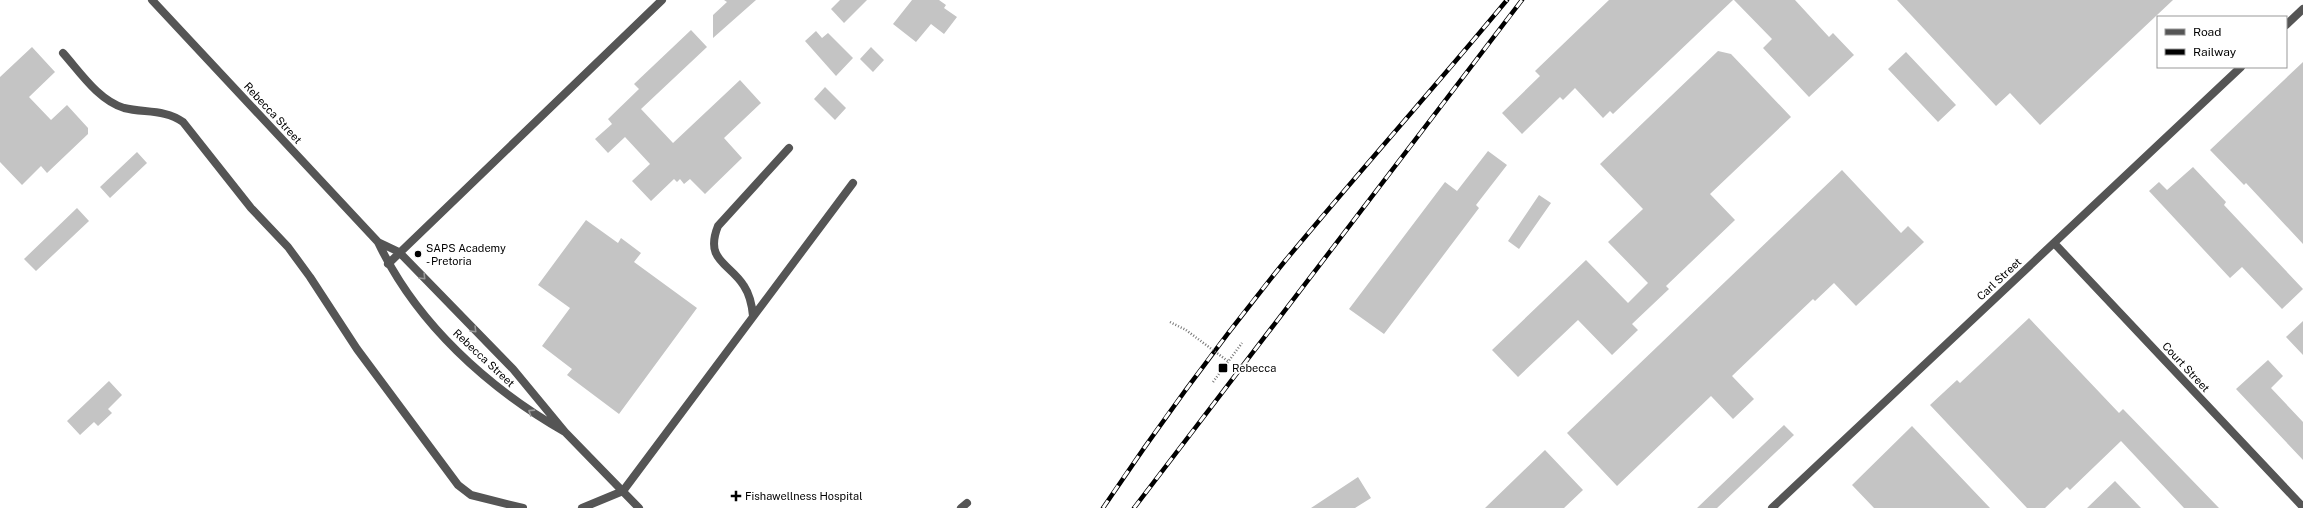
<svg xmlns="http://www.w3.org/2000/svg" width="2303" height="508" font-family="'Public Sans',sans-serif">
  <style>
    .building { fill: #c4c4c4 }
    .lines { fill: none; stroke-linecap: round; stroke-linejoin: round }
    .path { stroke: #777; stroke-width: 2.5; stroke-dasharray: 1 2; stroke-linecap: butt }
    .service { stroke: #555; stroke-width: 8 }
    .minor { stroke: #555; stroke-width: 8 }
    .rail-casing { stroke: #000; stroke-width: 4.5 }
    .rail { stroke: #fff; stroke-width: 3; stroke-dasharray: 9; stroke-linecap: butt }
    .path-bridge { stroke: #777; stroke-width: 2.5; stroke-dasharray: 1 2; stroke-linecap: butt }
    .oneway { stroke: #999 }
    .poi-dot { fill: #000; stroke: #fff; stroke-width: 1.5 }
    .labels { text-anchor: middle; stroke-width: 3.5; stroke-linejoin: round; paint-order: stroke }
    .street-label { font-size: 11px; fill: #000; stroke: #fff }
    .poi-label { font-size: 11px; fill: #000; stroke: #fff; text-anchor: start }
  </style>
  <rect width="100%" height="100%" fill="#fff"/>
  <path class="building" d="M724,0H756L713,38V15L727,2Z
    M840,0H867L844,23L831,9Z
    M912,0H939L946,5L944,8L957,17L944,34L931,24L916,42L893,24Z
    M1609,0H1733L1613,114L1610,111L1603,118L1575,88L1563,100L1560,97L1522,134L1502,113L1540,76L1535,71Z
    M1734,0H1795L1829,37L1833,33L1854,55L1809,97L1763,48L1772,39Z
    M1897,0H2173L2040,125L2010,93L1996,106Z
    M691,30L707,47L641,109L673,143L740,80L761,103L724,138L742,158L705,194L690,179L684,184L680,179L677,182L674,179L651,201L632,181L650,164L625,137L608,153L595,139L612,124L608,119L639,89L634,84Z
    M816,31L822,38L828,33L853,58L836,76L805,41Z
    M32,47L55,72L29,97L51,120L67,105L88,128V134L47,173L41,166L22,185L0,162V77Z
    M871,47L884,60L873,72L860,59Z
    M1718,51L1731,54L1791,117L1710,194L1735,220L1666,286L1669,289L1632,324L1638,330L1612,355L1578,320L1518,377L1492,350L1586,260L1628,303L1648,283L1608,242L1643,209L1600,164Z
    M1906,52L1956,105L1938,122L1888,69Z
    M2303,62V244L2246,183L2244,185L2210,150Z
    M825,87L846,108L835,120L814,99Z
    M1488,151L1507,165L1476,205L1479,208L1384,334L1349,309L1445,182L1457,191Z
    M137,152L147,163L110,198L100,187Z
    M2193,167L2226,202L2224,205L2303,289L2282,309L2242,267L2230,278L2149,191L2159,182L2167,190Z
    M1842,170L1901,233L1908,226L1924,242L1856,306L1834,283L1815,301L1813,299L1732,376L1754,399L1733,419L1711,396L1617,486L1567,433Z
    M1539,195L1551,203L1519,249L1508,241Z
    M77,208L89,221L36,271L24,259Z
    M586,220L618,243L621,238L641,253L634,262L697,308L619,414L567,375L572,369L542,346L570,308L538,285Z
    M2029,318L2119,413L2123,409L2219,508H2184L2121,441L2070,490L2067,487L2045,508H2027L1930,405L1957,380L1960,383Z
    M2303,321V355L2286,337Z
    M2268,360L2283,376L2271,388L2303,422V460L2236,389Z
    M109,381L122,395L108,409L112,413L98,426L94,422L80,435L67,421Z
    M1784,425L1794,435L1717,508H1697Z
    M1912,426L1990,508H1874L1852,485Z
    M1545,450L1583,490L1564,508H1485Z
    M1358,477L1371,498L1355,508H1311Z
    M2115,481L2141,508H2087Z"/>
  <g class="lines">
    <path class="path" d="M1170,322L1186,330
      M1213,382L1242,343"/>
    <path class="service" d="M63,53C80,72 98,100 124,108C144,113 165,109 183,122L251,208L288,247L310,277L357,349L458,485L471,495L523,508
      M753,316C752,305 750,295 744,286C730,263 704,261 718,226L789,148
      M582,508L623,491L853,183
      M961,508L967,503"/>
    <path class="minor" d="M152,0L378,242C416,323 488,388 565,432
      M2286,25L2303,9
      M378,242L399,252L513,369L565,432L639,508
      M2054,243L2303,507
      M388,264L662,0
      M1772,508L2241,67"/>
    <g class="rail-casing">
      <path id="rail" d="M1103,508C1160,423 1221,340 1285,261C1358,173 1434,88 1507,0
        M1134,508L1522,0"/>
    </g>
    <use href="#rail" class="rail"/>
    <path class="path-bridge" d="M1186,330L1229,362"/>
  </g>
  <defs><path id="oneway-chevron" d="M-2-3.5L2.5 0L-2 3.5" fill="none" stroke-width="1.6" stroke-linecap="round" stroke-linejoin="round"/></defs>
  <g class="oneway">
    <use href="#oneway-chevron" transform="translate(423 277) rotate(46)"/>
    <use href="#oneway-chevron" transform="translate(474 330) rotate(45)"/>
    <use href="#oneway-chevron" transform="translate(531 412) rotate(-147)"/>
  </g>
  <g class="poi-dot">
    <circle cx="418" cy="254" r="4"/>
    <rect x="1218" y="363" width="10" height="10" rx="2"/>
    <path d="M734 490h4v4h4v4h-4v4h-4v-4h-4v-4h4z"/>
  </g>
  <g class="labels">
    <g class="street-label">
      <text transform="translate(273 113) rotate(47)" y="4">Rebecca Street</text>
      <text transform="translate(1999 279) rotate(-43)" y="4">Carl Street</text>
      <text transform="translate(484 358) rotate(43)" y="4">Rebecca Street</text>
      <text transform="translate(2186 367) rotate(47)" y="4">Court Street</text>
    </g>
    <g class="poi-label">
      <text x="426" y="252">SAPS Academy<tspan x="426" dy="13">- Pretoria</tspan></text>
      <text x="1232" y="372">Rebecca</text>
      <text x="745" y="500">Fishawellness Hospital</text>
    </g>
  </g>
  <rect x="2157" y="16" width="130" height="52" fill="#ffffff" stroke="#999999"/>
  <rect x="2165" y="29" width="20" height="6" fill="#555555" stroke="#999999"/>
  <text x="2193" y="36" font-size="12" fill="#000000">Road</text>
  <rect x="2165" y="49" width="20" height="6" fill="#000000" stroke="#999999"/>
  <text x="2193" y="56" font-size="12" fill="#000000">Railway</text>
</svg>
